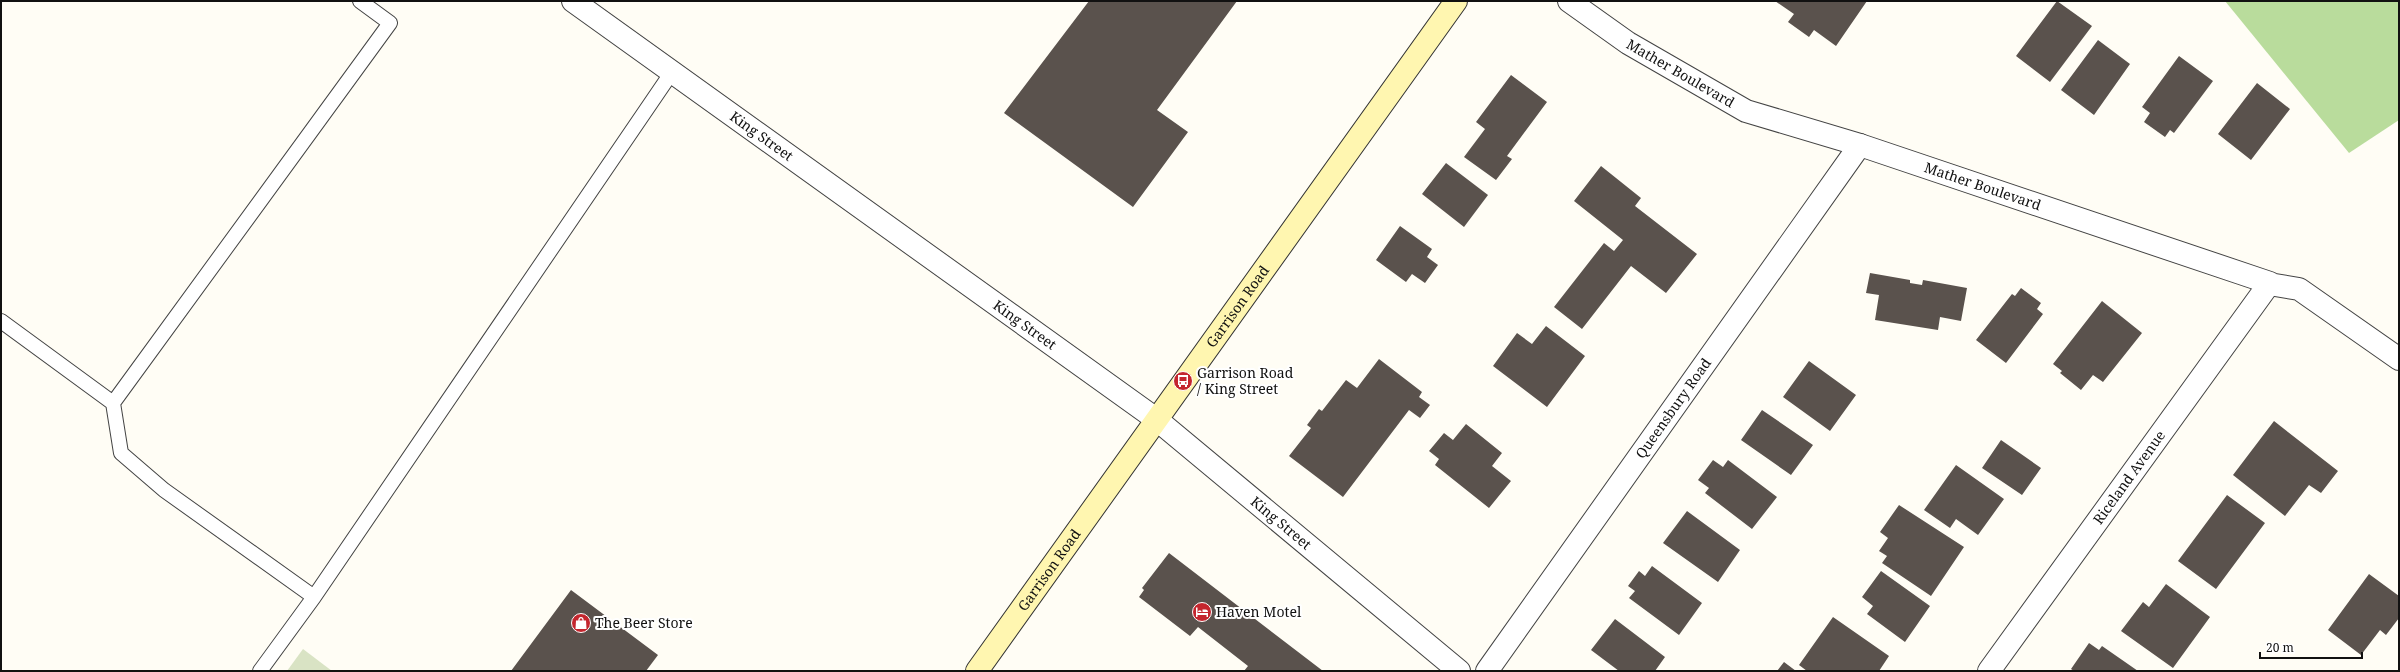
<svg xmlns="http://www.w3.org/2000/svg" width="2400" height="672" font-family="'Noto Serif',serif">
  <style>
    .forest { fill: #b9dc9c }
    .cemetery { fill: #d9e3c4 }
    .building { fill: #5a524d }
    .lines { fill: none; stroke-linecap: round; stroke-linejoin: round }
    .service-casing { stroke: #444; stroke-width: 16 }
    .minor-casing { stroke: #444; stroke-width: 24 }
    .secondary-casing { stroke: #333; stroke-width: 24 }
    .service { stroke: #fff; stroke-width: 14 }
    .minor { stroke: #fff; stroke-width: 22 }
    .secondary { stroke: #fff6b0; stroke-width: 22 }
    .labels { text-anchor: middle; stroke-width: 4; stroke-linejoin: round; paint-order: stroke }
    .street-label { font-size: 14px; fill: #111; stroke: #fff }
    .poi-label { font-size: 14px; fill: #111; stroke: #fff; text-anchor: start }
  </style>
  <rect width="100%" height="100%" fill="#fffdf5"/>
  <path class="forest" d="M2225,1H2399V120L2349,153Z"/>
  <path class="cemetery" d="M303,649L332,671H287Z"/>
  <path class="building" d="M1089,1H1237L1157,110L1188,132L1133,207L1004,113Z
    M1775,1H1867L1836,46L1814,30L1809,37L1788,22L1794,14Z
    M2057,1L2092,26L2050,82L2016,56Z
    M2098,40L2130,64L2094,115L2061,90Z
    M2179,56L2213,81L2174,133L2170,130L2165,137L2144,122L2150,113L2142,107Z
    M1511,75L1547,102L1507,156L1512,159L1496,180L1464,157L1485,129L1476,122Z
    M2257,83L2290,109L2251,160L2218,134Z
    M1446,163L1488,195L1464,227L1422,194Z
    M1601,166L1641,198L1635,206L1697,254L1666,293L1631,266L1582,329L1554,307L1604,243L1614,251L1623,240L1574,201Z
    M1400,226L1432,249L1427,257L1438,265L1425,283L1412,274L1406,282L1376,260Z
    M1870,273L1910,280V283L1922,285L1923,280L1967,288L1961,321L1940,317L1938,330L1875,320L1879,295L1866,293Z
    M2021,288L2041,303L2037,309L2043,314L2006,363L1976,340L2012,294L2015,296Z
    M2102,301L2142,333L2103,382L2093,375L2081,390L2060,373L2062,371L2053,364Z
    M1546,326L1585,356L1547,407L1493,366L1517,333L1532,344Z
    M1379,359L1422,392L1419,397L1430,405L1420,418L1409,410L1343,497L1289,456L1311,428L1307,425L1319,409L1322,411L1346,380L1357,388Z
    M1809,361L1856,395L1830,431L1783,397Z
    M1762,410L1813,445L1791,475L1741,440Z
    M2274,421L2338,471L2321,493L2309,485L2285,516L2233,475Z
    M1466,424L1502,453L1492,466L1511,481L1489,508L1435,465L1439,459L1429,451L1444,433L1453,440Z
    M2001,440L2041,468L2022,495L1982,468Z
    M1713,460L1723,467L1728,460L1777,497L1752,529L1705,493L1709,488L1698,480Z
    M1956,465L2004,499L1978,535L1956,519L1950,528L1924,510Z
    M2227,495L2265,523L2216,589L2178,561Z
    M1899,505L1964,547L1931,596L1882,563L1887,556L1879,551L1888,538L1880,532Z
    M1687,511L1740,550L1718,582L1663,543Z
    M1169,553L1323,671H1244L1248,666L1198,627L1190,636L1139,597L1144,590L1142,588Z
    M1652,566L1702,603L1679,635L1629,598L1635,591L1628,586L1639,571L1645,576Z
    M1881,571L1930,606L1905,642L1867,614L1873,606L1862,597Z
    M2369,574L2399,596V618L2386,635L2380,630L2361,655L2328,630Z
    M2166,584L2210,617L2173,668L2121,631L2143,602L2149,607Z
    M571,590L658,655L646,671H511Z
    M1833,617L1889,656L1879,671H1807L1799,665Z
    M1615,619L1665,657L1655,671H1619L1591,650Z
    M2089,643L2099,650L2102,646L2138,671H2074L2071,669Z
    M1784,662L1796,671H1777Z"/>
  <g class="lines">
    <g class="service-casing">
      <path id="service" d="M1,321L113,403L121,453L164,490L314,597L672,72
        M113,403L390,23L360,1
        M260,671L314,597"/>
    </g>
    <g class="minor-casing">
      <g id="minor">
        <path id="s1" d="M573,1L1156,419L1459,671"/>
        <path id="s2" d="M1569,1L1628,43L1746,111L1860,145L2270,283L2269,284L2299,289L2399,359"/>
        <path id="s3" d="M1487,671L1860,145"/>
        <path id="s4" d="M1989,671L2269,284"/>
      </g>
    </g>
    <g class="secondary-casing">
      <g id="secondary">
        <path id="s5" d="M977,671L1456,1"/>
      </g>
    </g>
    <use href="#service" class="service"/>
    <use href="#minor" class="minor"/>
    <use href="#secondary" class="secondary"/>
  </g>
  <defs>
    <g id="bus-disc" transform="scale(1)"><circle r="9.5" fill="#c4262e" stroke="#fff"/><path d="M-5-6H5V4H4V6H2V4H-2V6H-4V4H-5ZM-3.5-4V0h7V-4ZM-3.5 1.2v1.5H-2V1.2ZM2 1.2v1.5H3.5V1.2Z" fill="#fff"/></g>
    <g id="hotel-disc" transform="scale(1)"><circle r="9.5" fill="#c4262e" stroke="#fff"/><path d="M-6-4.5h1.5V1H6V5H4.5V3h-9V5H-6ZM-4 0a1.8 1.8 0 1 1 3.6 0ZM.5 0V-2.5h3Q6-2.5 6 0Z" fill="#fff"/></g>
    <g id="shop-disc" transform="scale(1)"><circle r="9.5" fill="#c4262e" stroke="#fff"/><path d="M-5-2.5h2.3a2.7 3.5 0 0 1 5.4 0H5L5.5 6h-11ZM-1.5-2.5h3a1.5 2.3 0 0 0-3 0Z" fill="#fff"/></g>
  </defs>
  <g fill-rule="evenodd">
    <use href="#bus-disc" x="1183" y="381"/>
    <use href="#hotel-disc" x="1202" y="612"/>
    <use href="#shop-disc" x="581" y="623"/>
  </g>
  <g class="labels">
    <g class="street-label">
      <text dy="5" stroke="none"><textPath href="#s2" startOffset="133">Mather Boulevard</textPath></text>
      <text dy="5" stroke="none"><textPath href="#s1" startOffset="232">King Street</textPath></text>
      <text dy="5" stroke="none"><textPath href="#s2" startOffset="457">Mather Boulevard</textPath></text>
      <text dy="5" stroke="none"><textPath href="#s5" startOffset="448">Garrison Road</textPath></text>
      <text dy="5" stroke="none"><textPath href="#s1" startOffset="556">King Street</textPath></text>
      <text dy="5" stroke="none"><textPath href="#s3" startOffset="322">Queensbury Road</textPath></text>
      <text dy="5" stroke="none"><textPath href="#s4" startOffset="239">Riceland Avenue</textPath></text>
      <text dy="5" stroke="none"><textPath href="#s1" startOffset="880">King Street</textPath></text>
      <text dy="5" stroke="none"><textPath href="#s5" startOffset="124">Garrison Road</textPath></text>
    </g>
    <g class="poi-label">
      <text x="1197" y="378">Garrison Road<tspan x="1197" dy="16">/ King Street</tspan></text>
      <text x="1216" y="617">Haven Motel</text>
      <text x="595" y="628">The Beer Store</text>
    </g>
  </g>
  <rect width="2400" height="672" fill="none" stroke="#111111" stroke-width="4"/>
  <path d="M2260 652v6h102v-6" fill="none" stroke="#111111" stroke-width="2"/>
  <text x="2266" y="652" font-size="12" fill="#111111" stroke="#ffffff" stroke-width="3" paint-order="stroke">20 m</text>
</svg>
